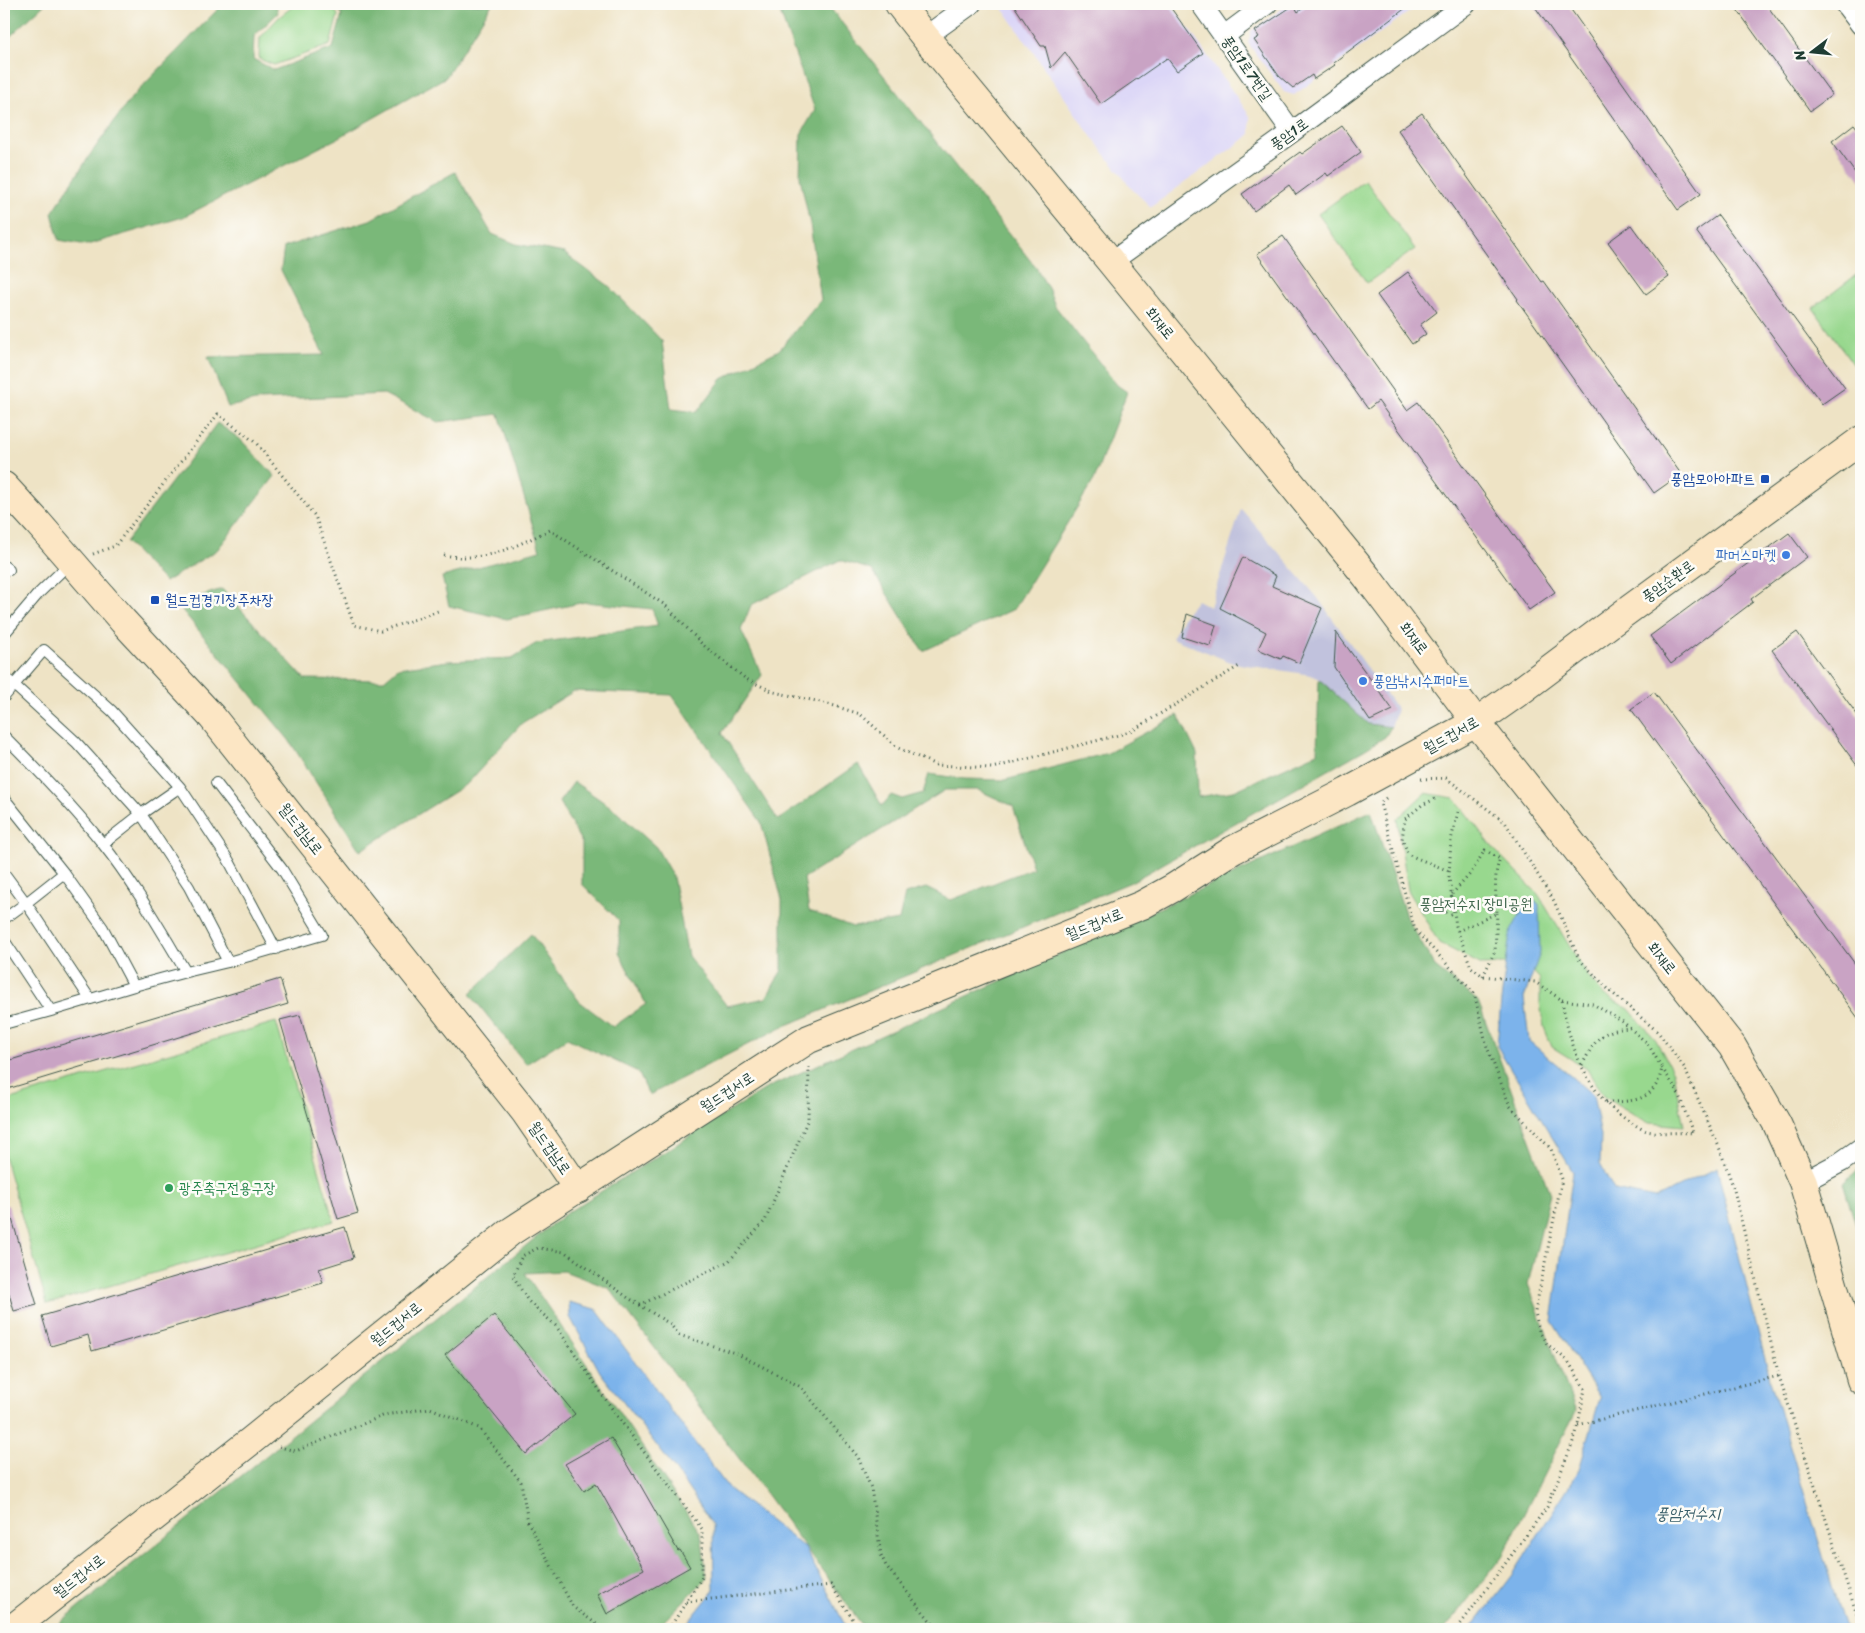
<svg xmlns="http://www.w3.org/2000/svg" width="1865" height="1633" font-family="Sriracha,'Poor Story',sans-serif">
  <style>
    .built { fill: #dbd6f7 }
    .industrial { fill: #c1c2dd }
    .green { fill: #98d88e; stroke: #5c8a61 }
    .forest { fill: #7ab879; stroke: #4c7a56; fill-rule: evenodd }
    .water { fill: #7cb3eb; stroke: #4e7890 }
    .building { fill: #c9a3c4 }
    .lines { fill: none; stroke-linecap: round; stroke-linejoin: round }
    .lane-casing { stroke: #3e564a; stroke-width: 12 }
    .street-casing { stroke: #3e564a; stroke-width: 22 }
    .secondary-casing { stroke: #3e564a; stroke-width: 30 }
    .path { stroke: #3e564a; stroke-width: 3; stroke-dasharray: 1 4; stroke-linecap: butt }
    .lane { stroke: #fff; stroke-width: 10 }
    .street { stroke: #fff; stroke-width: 20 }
    .secondary { stroke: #fce6c4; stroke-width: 28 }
    .transit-dot { fill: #1a4fb4; stroke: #fdfcf7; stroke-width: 2 }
    .shop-dot { fill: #3f7fe0; stroke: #fdfcf7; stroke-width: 2 }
    .leisure-dot { fill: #2e9e5b; stroke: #fdfcf7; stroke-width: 2 }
    .labels { text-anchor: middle; stroke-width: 5; stroke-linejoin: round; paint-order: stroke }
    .street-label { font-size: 15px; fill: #1f3d34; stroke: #fdfcf7 }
    .transit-label { font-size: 15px; fill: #164399; stroke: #fdfcf7; text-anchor: end }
    .shop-label { font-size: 15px; fill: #366cbe; stroke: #fdfcf7; text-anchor: end }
    .park-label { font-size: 15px; fill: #3d644a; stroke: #fdfcf7 }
    .leisure-label { font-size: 15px; fill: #27864d; stroke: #fdfcf7; text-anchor: start }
    .water-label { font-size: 16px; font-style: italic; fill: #3b606b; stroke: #fdfcf7 }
  </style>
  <rect width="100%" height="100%" fill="#fdfcf7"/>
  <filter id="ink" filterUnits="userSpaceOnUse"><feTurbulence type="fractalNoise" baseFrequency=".02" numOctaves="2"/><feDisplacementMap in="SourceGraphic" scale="10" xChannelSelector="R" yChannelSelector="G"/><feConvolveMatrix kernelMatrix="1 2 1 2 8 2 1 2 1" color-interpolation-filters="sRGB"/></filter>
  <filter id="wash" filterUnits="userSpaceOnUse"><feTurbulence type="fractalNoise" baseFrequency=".0096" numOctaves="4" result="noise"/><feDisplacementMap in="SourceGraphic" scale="20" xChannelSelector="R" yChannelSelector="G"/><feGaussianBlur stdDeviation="1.12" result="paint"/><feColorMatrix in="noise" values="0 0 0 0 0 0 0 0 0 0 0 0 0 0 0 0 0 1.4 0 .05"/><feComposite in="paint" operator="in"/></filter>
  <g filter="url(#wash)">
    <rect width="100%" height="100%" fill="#eee3c5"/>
    <path class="built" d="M1000,4H1171L1250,116V135L1151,207L1132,189L1091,136Z
      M1289,4H1420L1294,95L1284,92L1248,43L1251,31Z"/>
    <path class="industrial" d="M1241,509L1317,597L1397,709L1391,727L1368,724L1319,679L1311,675L1233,663L1172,638L1184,616L1197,600L1210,607Z"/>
    <path class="green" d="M296,4H330L338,15L330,45L274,65L259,59L260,38L278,18Z
      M1365,180L1415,249L1367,283L1318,214Z
      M1856,275L1861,282V375L1813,308Z
      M1425,793L1454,798L1494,849L1538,894L1587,975L1604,995L1629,1009L1656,1040L1673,1072L1684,1126L1649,1123L1603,1096L1587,1069L1552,1047L1544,1027L1540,1003V979L1525,963L1482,965L1439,943L1408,890L1397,819Z
      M276,1022L334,1221L47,1304L4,1155V1101Z"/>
    <path class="forest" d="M4,4H45L4,42Z
      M223,4H276L278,13L254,36L253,59L274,70L333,48L342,15L334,4H492L446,77L338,138L183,217L87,245L59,240L52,213L92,152L132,97Z
      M777,4H827L1037,269L1049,290L1055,306L1117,385L1127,392L1094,480L1014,609L923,651L872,570L840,560L751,605L741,630L762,675L722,733L778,820L858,764L882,806L891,795L902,799L923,793L929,774L965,779L1005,780L1108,753L1178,715L1197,754L1198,797L1234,791L1317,753L1319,679L1368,724L1391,727L1385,737L1364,750L1131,882L780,1028L649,1095L638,1072L567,1038L526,1064L470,994L531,934L579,1001L613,1027L646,1004L619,953V921L582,884V843L559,802L574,782L611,807L656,847L673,877L688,956L727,1006L766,998L782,970V900L761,822L672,695L574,691L522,723L468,783L360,851L289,740L177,604L222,589L305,679L384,680L398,668L448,661L512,658L537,643L658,626L652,609L585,602L507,619L449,606L442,577L540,550L499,414L438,422L384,394L260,400L228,407L208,357L324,355L281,270L284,247L370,220L455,172L492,234L516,244L564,253L609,286L662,341L671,409L697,412L722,379L779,350L821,300L810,224L800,177L801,134L815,110ZM978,790L1013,806L1033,868L951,900L926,888L905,894L899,920L853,927L809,911L804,878L945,790Z
      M217,423L240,439L275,476L217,550L165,582L126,542Z
      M1371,811L1406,916L1435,967L1478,1001L1550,1194L1528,1284L1576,1411L1503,1555L1445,1629H865L767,1495L609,1288L564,1271L525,1273L701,1534L707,1578L656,1629H52L565,1214L767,1088Z
      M1861,1167V1242L1843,1183Z"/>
    <path class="water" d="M1529,898L1539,904L1540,953L1524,998L1529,1041L1593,1095L1601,1136L1600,1164L1614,1190L1655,1198L1717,1168L1771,1383L1845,1629H1471L1512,1576L1579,1470L1600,1398L1552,1321L1573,1172L1497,1046L1501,1001L1510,933Z
      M569,1302L596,1309L729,1489L805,1548L847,1629H683L714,1590L713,1525L674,1468L600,1372L570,1317Z"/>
    <g id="blocks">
      <path class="building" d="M1013,4H1168L1203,53L1177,71L1167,58L1101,104L1065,52L1051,68L1045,46H1041Z
        M1309,4H1411L1333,63L1335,65L1314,79L1312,75L1293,88L1279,76L1254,40L1259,37L1255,31L1294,5L1298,12Z
        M1533,4H1567L1701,194L1678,210Z
        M1733,4H1766L1832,95L1810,111Z
        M1422,113L1542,282L1544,281L1681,474L1654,493L1517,300L1518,299L1398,130Z
        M1854,124L1861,133V181L1832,141Z
        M1342,126L1361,152L1328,176L1326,173L1296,195L1289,185L1254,211L1242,194L1300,152L1302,154Z
        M1718,215L1845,388L1822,404L1696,231Z
        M1631,225L1669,277L1646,294L1608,242Z
        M1283,236L1407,410L1418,402L1555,592L1529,610L1378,401L1368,409L1257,254Z
        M1408,272L1437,312L1420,325L1426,334L1412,344L1377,295Z
        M1789,533L1807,557L1751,599L1753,602L1671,664L1650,636Z
        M1243,557L1276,576L1272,586L1322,608L1299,663L1283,656L1281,659L1258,649L1266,632L1220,608Z
        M1187,614L1216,625L1210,646L1182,637Z
        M1336,632L1393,710L1370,721L1334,667Z
        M1797,632L1861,720V771L1772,650Z
        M1654,692L1861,972V1022L1631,709Z
        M280,979L288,1004L4,1090V1062Z
        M300,1015L358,1213L338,1219L280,1020Z
        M8,1205L37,1305L14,1311L4,1277V1206Z
        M345,1227L354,1258L319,1269L323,1283L92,1351L88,1335L51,1346L42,1316Z
        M494,1315L575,1414L526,1454L445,1355Z
        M611,1438L633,1475L634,1474L678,1551L680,1550L690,1567L607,1614L597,1594L644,1569L596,1483L584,1491L565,1464Z"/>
    </g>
  </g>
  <g filter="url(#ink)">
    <use href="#blocks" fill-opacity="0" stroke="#3e564a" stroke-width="1"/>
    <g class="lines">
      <g class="lane-casing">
        <path id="lane" d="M4,566L9,570
          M4,634L38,594L71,562
          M4,677L14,685L4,697
          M4,736C38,770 72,805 102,843C134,883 160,929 186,972L228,962L189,887L141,814L76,742L14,685L44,650L112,711L180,787L229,861L276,949
          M216,783L282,869L322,935L228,962
          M4,798L64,873L103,928L134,986L51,1011L4,940
          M103,844L141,814L180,787
          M4,873L26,903L90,999
          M4,919L26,903L64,873
          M134,986L186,972
          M4,1024L51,1011"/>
      </g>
      <g class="street-casing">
        <path id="street" d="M1201,4L1292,132
          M1845,4L1861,25
          M1224,36L1267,4
          M925,37L971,4
          M1111,262L1292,132L1466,4
          M1803,1182L1841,1162L1861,1148"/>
      </g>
      <g class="secondary-casing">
        <path id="secondary" d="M899,4L925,37L1111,262L1367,577L1476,722L1732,1046L1777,1124L1803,1182L1861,1380
          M4,486L38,523L123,621L212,717L525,1112L578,1189
          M12,1629L252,1440L510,1232L809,1039L1142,905L1173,888L1233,850L1347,792L1476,722L1523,689L1623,614L1861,440"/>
      </g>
      <path class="path" d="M93,554L115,546L218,414L256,443L315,516L354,625L381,631L438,611
        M444,555C486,563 513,547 550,530L665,605L702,644L746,679L774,692L825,703L860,714L898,748L936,765L992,768L1130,732L1241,665
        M1421,779L1446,778L1505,822L1554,901L1579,959L1610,991L1658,1032L1684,1067L1719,1147L1733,1186L1779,1376L1861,1627
        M1386,798L1380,803L1415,930L1474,993L1487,1047L1510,1106L1551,1149L1562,1179L1535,1312L1539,1331L1547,1344L1568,1361L1585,1389L1576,1434L1547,1507L1457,1629
        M1435,799L1422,805L1405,819L1402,839L1409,855L1449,871
        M1458,812L1451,840L1449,878L1456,926L1471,967L1483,976L1535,982L1562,1000C1569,1047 1590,1101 1634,1124C1638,1127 1643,1130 1647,1131C1661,1134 1679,1132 1693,1133L1677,1090L1662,1068
        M1452,894L1471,873L1485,850L1500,859C1493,875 1496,896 1497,913L1458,931
        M1422,904L1454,915
        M1483,976L1495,951L1497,913
        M1562,1000L1593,1004L1623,1022L1648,1044L1662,1068C1656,1101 1634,1102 1604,1102
        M1582,1065C1596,1040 1599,1030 1630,1028
        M640,1305L729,1261L765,1221L808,1119L809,1067
        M1578,1425L1779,1376
        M279,1447L296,1451L385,1415L430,1408L479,1428L521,1482L528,1522L573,1607L603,1629
        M686,1602L831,1585L859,1629
        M669,1629L702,1577V1529L617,1416L556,1326L528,1301L513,1276L522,1256L538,1248L565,1252L627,1297L670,1324L679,1335L738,1354L801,1387L858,1457L871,1488L881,1555L886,1566L937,1629"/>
      <use href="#lane" class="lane"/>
      <use href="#street" class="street"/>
      <use href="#secondary" class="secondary"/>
    </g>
  </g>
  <g class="transit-dot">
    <rect x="1760" y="474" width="10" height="10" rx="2.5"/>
    <rect x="150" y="595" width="10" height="10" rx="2.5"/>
  </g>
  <g class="shop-dot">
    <circle cx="1786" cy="555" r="5"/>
    <circle cx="1363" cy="681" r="5"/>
  </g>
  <circle class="leisure-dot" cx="169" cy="1188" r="5"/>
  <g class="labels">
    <g class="street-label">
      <text transform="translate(1247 68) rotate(55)" y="5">풍암1로7번길</text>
      <text transform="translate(1289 134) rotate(-36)" y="5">풍암1로</text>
      <text transform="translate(1160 323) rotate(51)" y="5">회재로</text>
      <text transform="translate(1668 581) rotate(-36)" y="5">풍암순환로</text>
      <text transform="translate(1414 638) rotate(53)" y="5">회재로</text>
      <text transform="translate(1451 735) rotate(-29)" y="5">월드컵서로</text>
      <text transform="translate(301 829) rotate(52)" y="5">월드컵남로</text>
      <text transform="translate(1094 924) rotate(-22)" y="5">월드컵서로</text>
      <text transform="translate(1662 958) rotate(52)" y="5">회재로</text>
      <text transform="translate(727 1092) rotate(-33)" y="5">월드컵서로</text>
      <text transform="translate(550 1148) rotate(55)" y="5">월드컵남로</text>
      <text transform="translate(396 1324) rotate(-39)" y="5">월드컵서로</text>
      <text transform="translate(79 1576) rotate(-38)" y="5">월드컵서로</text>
    </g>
    <g class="transit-label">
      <text x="1755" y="484">풍암모아아파트</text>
      <text x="165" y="605" text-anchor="start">월드컵경기장주차장</text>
    </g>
    <g class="shop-label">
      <text x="1776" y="560">파머스마켓</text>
      <text x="1373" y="686" text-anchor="start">풍암낚시수퍼마트</text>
    </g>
    <g class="park-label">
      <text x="1476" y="909">풍암저수지 장미공원</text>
    </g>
    <g class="leisure-label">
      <text x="179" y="1193">광주축구전용구장</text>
    </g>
    <g class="water-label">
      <text x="1688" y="1519">풍암저수지</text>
    </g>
  </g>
  <rect width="1865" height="1633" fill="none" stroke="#fdfcf7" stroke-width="20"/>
  <g transform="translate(1812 52) rotate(254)" stroke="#fdfcf7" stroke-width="4" paint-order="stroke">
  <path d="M0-4L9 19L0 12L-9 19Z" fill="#1f3d34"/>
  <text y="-8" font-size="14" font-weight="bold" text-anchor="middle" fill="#1f3d34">N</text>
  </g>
</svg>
